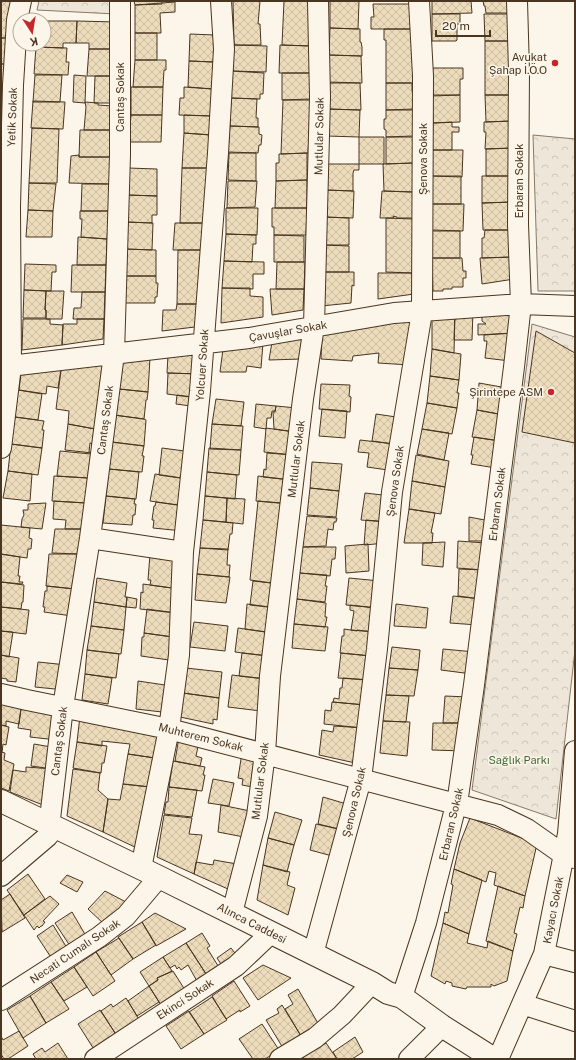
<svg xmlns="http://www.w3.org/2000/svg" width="576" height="1060" font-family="'Public Sans',sans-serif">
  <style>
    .park { fill: url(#park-crowns); stroke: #887966 }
    .building { fill: url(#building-cross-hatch); stroke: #4a3520 }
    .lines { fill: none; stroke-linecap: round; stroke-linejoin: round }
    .minor-casing { stroke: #4a3520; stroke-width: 22 }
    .major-casing { stroke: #4a3520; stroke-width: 24 }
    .minor { stroke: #fbf6e9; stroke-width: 20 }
    .major { stroke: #fbf6e9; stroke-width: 22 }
    .poi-dot { fill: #c62828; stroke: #fbf6e9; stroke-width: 1.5 }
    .labels { text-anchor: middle; stroke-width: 3; stroke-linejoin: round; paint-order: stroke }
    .poi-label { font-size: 11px; fill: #4a3520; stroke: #fbf6e9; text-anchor: end }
    .street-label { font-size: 11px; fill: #4a3520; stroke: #fbf6e9 }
    .park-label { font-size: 11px; fill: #436837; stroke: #fbf6e9 }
  </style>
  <defs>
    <pattern id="park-crowns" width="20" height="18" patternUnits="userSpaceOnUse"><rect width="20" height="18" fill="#ede6d9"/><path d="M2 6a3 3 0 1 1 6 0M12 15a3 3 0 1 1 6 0" fill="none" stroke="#cdc6ba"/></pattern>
    <pattern id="building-cross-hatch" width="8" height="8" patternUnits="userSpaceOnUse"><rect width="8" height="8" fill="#ecdcbc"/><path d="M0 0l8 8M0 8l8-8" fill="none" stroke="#ccbda1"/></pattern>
  </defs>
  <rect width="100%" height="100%" fill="#fbf6e9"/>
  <path class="park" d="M39,1H117L116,14L37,10Z
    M533,135L575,139V291H538Z
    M532,324L575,337V650L556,819L472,790Z"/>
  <path class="building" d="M1,1H16L15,38H1Z
    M134,1H162V4L135,5Z
    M233,1H260L258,24H260L261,45H234Z
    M284,1H312L311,46L282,45Z
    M330,1H359L358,29L330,28Z
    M432,1H471L472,13L432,14Z
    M483,1H512V13H486L485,6H484Z
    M175,2V12L160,13L161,33H135V5Z
    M373,4H412L413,29H371V17H374Z
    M432,14H460V24H457V40L456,41H432Z
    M484,14H512V41H485Z
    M44,21H77L76,43H63V48L36,47V44H44Z
    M77,21L117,22L116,49H89V43H76Z
    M330,28L360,29V42H361L362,47V56L329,55Z
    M384,29H413V83H386V40H384Z
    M135,33H157V60H135Z
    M190,34L215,35L214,62L189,61Z
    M1,38H15L13,64H1Z
    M485,41H512V95H485Z
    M234,45L267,46L266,72L232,71Z
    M280,45L311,46L310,73H279Z
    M36,47L67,48L66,62H69L68,75L34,74Z
    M89,49H116L115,76H87Z
    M329,55L361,56L362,83L328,82Z
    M135,60H166V70H164L163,87H133Z
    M189,61L214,62L213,89L188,87Z
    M1,64H13L12,91H1Z
    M432,68H463V79H460V95H433Z
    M232,71L264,73L263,94H260V99L231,98Z
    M282,73H310V99L282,100Z
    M35,75H62L60,102H33Z
    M74,75L86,76L85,103L73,102Z
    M95,76H114L113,103H94Z
    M328,83H360L361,110L328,109Z
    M386,83H413V84H412V91H414V109L386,110Z
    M131,87H163L162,115H131Z
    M184,87L213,89L212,116L179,115L180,98H184Z
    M460,95V122L433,123L432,96Z
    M485,95H512V121L486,122Z
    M231,98L257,99L256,118H258V127L230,126Z
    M283,100H311L308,153L281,154Z
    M33,101L65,102L63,129L31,128Z
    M85,102L98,103V105L113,106L112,130H84L86,107Z
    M327,109L360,110L359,137L327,136Z
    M386,110H414L413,136L386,137V130L384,129V119H386Z
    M131,115H162L161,142H129Z
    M184,115L212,116L211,135L184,133Z
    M512,121L513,148L485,149L486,132H484V122Z
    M452,122V127H459V132H452V150H432L433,123Z
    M230,126L259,127V134L262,135L261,145H259L258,153L228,152Z
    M32,128L59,129L57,183H29Z
    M80,130H112L110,157H79Z
    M184,133L211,135L209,168H182Z
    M359,137H384V164H359Z
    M386,137H413V163L386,164Z
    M513,148V176H486V149Z
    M432,150H463L462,177L432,176Z
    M229,153H256V181L228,180Z
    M307,153V180L276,181V163H279V154Z
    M79,155V157H110V184L69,183L71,156Z
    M413,163V192L384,191L383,164Z
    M326,164H359V170H354L353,173V191L325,190Z
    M128,168L157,169V196L127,195Z
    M182,168H209L207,223H180Z
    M432,176H461V204H432Z
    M482,176H513V202L482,203Z
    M307,180V208H275L276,181Z
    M228,181H257L255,207L227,208Z
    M29,183L56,184L53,211L28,210Z
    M82,184H110L109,211H81Z
    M325,190L354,191L353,218L324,217Z
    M382,191L413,192V218H397V217L393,216L394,218H380Z
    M127,195L157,196V215H152V223L126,222Z
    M513,202V230H483L482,203Z
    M432,204H464L463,231L432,230Z
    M226,208H258L257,235L226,234Z
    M272,208H307L306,235H274V227H272Z
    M28,210L53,211L52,237H26Z
    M80,211H109L107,239L81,237L82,219H80Z
    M324,217L349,218V245H323Z
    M386,218L413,219V273L386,272Z
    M126,222L153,223L152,250L125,249Z
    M175,223H207L206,250H173Z
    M485,230H513V257L482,258V238H484Z
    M432,231H460V258H432Z
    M226,234L256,235V244H253L252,262L224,261Z
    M274,235L304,236V262H274Z
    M78,237L107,239L106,265H77Z
    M323,245L349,246V272H322Z
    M125,249L156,250V276H123Z
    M178,250H206L204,304H177Z
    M513,257L514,279L482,284L480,258Z
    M432,258H462L463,271H466V278H463V287H452V289H443V291H433Z
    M224,261L264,262V274H253V289L222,288Z
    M277,262H305L304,289H276Z
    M25,264L56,265V272H52L51,291L24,290Z
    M72,265H106L105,292H71Z
    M322,272H354V286L352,285L351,303L321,306Z
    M378,273H413L414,294L378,299Z
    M123,276H156V283H158L157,297H155V303H123Z
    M222,288H250V296L263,297V317L221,323Z
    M270,289H304L303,310L272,315Z
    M24,290L46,291L45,310H46V318H23Z
    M46,291H64L62,319H46V310H45Z
    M82,292H105L104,319H73L74,308H81Z
    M177,304H204L203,326L162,331L163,310H176Z
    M513,307V333L478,335V324H486L482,321V309Z
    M473,310L472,340H454L455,312Z
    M455,312L454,353L432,349V316Z
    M23,319H50V324L63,325L62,345L22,350Z
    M77,319H104L103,339L62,345L63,324H77Z
    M410,320V365L378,363L379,353L353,356L352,361L321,359L322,334Z
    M536,331L575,353V443L522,432Z
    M513,333L510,361L485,358L487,341H484V335Z
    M302,338L301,359L269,360L272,342Z
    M263,343L261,368L247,366L246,372H220L223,349Z
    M432,349L461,354L459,380L430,376Z
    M203,351L200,374L167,373L168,355Z
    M150,358L148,392L119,389L121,362Z
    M103,364L95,429L68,424L69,411L56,409L61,370Z
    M61,370L58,388L47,386L46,394L19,390L21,374Z
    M168,373L200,374L198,398L167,394Z
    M430,376L459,380L457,393H459L457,408L427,403Z
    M479,383L507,388L504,415L477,410Z
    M321,384L350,385L349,396L351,397L350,412L319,409Z
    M119,389L148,392L147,400H146L144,419L114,415Z
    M18,390L42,394L38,420L15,417Z
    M177,395L199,398L198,407L176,404Z
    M216,399L244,402L241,426L212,424Z
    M427,403L457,408L452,434L422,429Z
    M256,404L276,406L275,411H272L271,418H267L266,429L254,427Z
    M276,406L297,408L295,432L274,429L273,412H275Z
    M322,409L347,411L345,438L319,436Z
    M477,410L504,415L500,441L472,437Z
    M376,414L403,418L400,445L372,441Z
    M114,415L144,419L146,420L144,446L112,442Z
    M15,417L44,421L42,430H44L42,448L11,444Z
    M68,424L95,429L93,444L90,443L89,452L92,453L65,450Z
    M212,424L243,426L241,450L210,449Z
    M266,428L295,432L293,455L264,452Z
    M422,429L449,433L444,460L417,454Z
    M474,437L500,441L496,468L471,464L473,455H471Z
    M360,440L395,444V471L367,467L369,453L358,452Z
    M112,442L144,446L142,456H144L142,472L109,469Z
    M11,444L42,448L38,475L8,471Z
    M162,448L192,452L188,479L159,475Z
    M209,448L241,450L239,475L207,472Z
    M60,451L91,454L88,478L57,476Z
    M267,453L293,455L291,480L263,477L264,469L266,470Z
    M416,455L449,461L445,487L412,481Z
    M312,462L342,464L339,491L310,488Z
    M109,469L139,472L136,499L106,496Z
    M8,471L32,474L30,501L3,498Z
    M207,472L237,475L235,499L205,496Z
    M155,474L188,479L185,506L150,501Z
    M54,476L88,478L86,503L52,501Z
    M258,476L291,480L289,504L256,501Z
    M412,481L445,487L441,514L409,509Z
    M310,488L339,491L336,517L307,515Z
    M365,493L391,496L388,522L361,520Z
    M106,496L135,499L134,504H136L135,515H133L132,525L103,523Z
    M205,496L227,498L226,522L203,520Z
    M227,498L245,499L243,524L226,522Z
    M54,501L86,503L83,529H65L66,520L53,519Z
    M258,501L282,503L279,584L250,580Z
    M156,502L185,506L183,531L153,528L154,520H152L154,506H155Z
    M46,503L42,529L21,527L22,519L24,515L23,510H28V504Z
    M409,509L435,513L431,533H433L432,543H404Z
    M307,516L337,518L336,522H334L333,530L328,529L326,546L303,547Z
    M469,517L490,521L487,541H469Z
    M203,520L233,523L232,534H230L228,550L200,548Z
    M366,520L388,522L386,543L364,545Z
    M1,525L30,528L29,538L32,539L31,549H28L27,558L1,554Z
    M55,529H83L80,554L52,553Z
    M458,541L486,543L484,570L457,568Z
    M445,542L443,567L422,565L423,543Z
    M368,544L369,571L346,573L345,546Z
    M303,547H336L335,559H332L330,576L300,573Z
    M200,548L228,549L227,565H230L229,577L197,574Z
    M1,554L20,557L18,576H20L19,582H23L22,584L1,582Z
    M49,554H80L75,589L46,586Z
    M150,554L181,559L179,589L150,585L151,580H148Z
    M459,569L484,570L481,599L458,596Z
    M300,573L327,575L325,586H327L325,602L297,599Z
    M197,574L230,577L226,603L195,600Z
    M97,578L127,583L125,597H127L126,607L94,602Z
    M349,578L380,581L377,608L346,605Z
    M253,581L280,584L277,608L250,605Z
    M1,582L24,585L23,602H22L21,609L1,607Z
    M143,584L179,589L176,613L140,609L141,592L143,593Z
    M47,586L75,589L72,616L44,612L45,607H43L45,591H47Z
    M453,596L481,599L478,625L450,623Z
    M127,597L137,599L136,608L126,607Z
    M297,599L326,603L325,617H327L325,627L294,624Z
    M94,602L126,607L124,630L91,626Z
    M247,604L277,608L274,633L245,629Z
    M396,604L428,608L426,628L394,626Z
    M350,605L377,608L374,632L351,630L354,611L350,610Z
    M1,607L29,610L26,634L1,631Z
    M147,609L176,613L173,637L144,633Z
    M194,622L228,626L225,651L190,647Z
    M294,624L328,627L325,651L292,648Z
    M91,626L124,630L121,654L87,650Z
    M238,628L272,633L268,656L235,652Z
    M344,629L357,631V630L374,632L371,656L340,653L342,636H344Z
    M1,631L13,632L9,657L1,655Z
    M144,633L173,637L169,660L141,656L142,637H144Z
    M392,647L420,650L418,670L389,668Z
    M443,649L475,652L472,674L441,670Z
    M87,650L119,654L116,678L85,674Z
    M242,653L269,656L266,679L239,676Z
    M341,653L371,656L369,680L338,678Z
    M1,655L19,658L16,682L7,681V679L1,678Z
    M38,662L67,665L65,690L35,687Z
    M186,668L222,672L219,698L183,693Z
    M389,668L418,670L414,696L386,695Z
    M85,674L112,678L108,704L82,700Z
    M232,675L266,679L261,711L228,707Z
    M343,678L369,680L366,705L333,702L334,698L339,699L340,688H342Z
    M138,681L165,685L162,712L136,709Z
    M183,693L219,698L217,720L213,719V724L180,717Z
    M386,695L409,696L406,722L383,721Z
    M445,696L468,697L466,723H443Z
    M1,698L22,702L19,724L6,721V726L1,725Z
    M22,702L62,711L57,740L30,737L31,730L18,728Z
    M332,702L365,705L363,728L324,724L325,710L331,711Z
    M80,716L159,731L155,758L128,754L130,744L102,741V746L77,742Z
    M383,721L410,722L407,756L380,753Z
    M433,723H466L465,751L432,750Z
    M1,725L9,727L6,745L3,744L2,753L1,752Z
    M334,726L364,728L360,764L319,755L322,730L333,732Z
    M179,737L199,742L196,756L202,758L200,766L175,761Z
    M77,742L107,746L104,763H102L101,773L73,768Z
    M34,744L57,748L53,769L31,766Z
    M1,752L5,753L4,760L14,764L9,791L1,788Z
    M242,753L264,760L258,788L242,785L243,779L238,778Z
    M128,754L155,758L150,787L123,784Z
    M173,761L205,767L203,775H205L202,791L169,787Z
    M26,767L53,769L48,807L10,792L13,770L26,772Z
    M73,769L100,773L98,790L108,799L103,832L67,816Z
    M213,779L234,783L229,806L208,803Z
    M123,784L150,787L139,849L103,832L108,799L120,800Z
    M169,787L197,790L192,817L164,814L166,802H168Z
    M323,797L350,805L343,830L318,824Z
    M221,805L255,812L249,838L218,832Z
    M275,812L302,820L294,845L268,838Z
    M164,815L192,818L189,834L202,835L194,874L157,857Z
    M470,818L537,844L525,896L494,885L496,873L489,871L486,882L454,869L460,843Z
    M316,824L343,830L336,857L310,850Z
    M268,838L294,845L287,872L263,865Z
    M214,860L243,865L237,893L194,874L196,862L213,865Z
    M263,865L290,872L287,885L295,888L288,915L257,900Z
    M454,869L482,880L469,934L443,923L445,912L448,913L453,885L451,884Z
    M28,874L45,899L24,915L7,890Z
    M67,875L83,882L77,892L60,883Z
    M498,886L525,896L523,908L520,907L514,933L517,934L513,951L486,941Z
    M105,891L126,902L104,924L88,909Z
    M10,894L25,918L2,932L1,900Z
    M50,896L59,904L43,921L45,922L42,926H41L39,928L37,926L34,930L24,915Z
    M72,912L86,936L70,946L55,923Z
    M155,913L186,929L156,946L142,922Z
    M142,922L156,945L133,959L118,937Z
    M443,923L469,934L467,943L487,948L488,941L513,951L507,981L494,986L491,984V987H467L466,989L452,986V983L446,981L445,984L431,976Z
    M53,925L67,948L52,959L37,936Z
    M202,933L210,946L207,948L220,969L208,977L186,943Z
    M119,938L133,959L111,975L96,952Z
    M186,943L208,977L198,983L188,965L181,970L179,967L177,969L175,965L170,968L163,957Z
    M231,948L238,957L223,967L217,958Z
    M96,952L115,981L93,996L74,967Z
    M163,957L172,971L157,978L158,980L149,986L140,972Z
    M263,965L291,978L258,1000L243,978Z
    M74,967L87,987L64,1001L51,982Z
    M173,971L185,990L161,1005L149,986L158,980L157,978Z
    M234,981L250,1006L240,1012V1010L226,1019L212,996Z
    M51,982L69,1009L46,1023L30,996Z
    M149,986L159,1002L137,1016L128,1001Z
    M298,989L319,1025L301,1036L285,1009L293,1004L288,995Z
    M30,996L46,1023L23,1038L7,1010Z
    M212,997L227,1020L204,1034L189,1012Z
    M126,998L140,1021L117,1036L101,1011L111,1004L113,1007Z
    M282,1005L301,1036L283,1048L266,1020L279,1013L277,1009Z
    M100,1010L117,1036L95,1051L78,1024Z
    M189,1011L204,1034L181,1049L166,1026Z
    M262,1024L279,1050L265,1059H253L239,1039Z
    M19,1031L28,1046L8,1059H4L1,1054V1036L3,1040Z
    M355,1037L363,1052L352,1059H337L333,1052Z
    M58,1043L68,1059H36L33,1054L42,1048L45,1052Z
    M326,1043L337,1059H304L303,1057Z"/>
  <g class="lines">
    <g class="minor-casing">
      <path id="minor" d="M1,367L249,338L394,313L521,304L575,306
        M1,448L11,366L10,207L13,85L17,20L21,1
        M90,538L183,552
        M1,694L27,700L169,729L498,815L527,829L564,855L575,858
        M141,868L169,729L179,655L183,552L200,391L218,153L224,49L221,1
        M1,876L48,836L63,707L90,538L114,354L120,155V1
        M232,913L257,816L265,753L270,676L303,399L314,326L320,97L318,1
        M313,954L361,779L377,649L392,492L422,312L423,76L419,1
        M544,954L575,962
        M402,997L426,923L458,797L474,685L514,367L521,304L518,224L519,71L517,1
        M1,1000L99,937L126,916L159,877
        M522,1004L575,1021
        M95,1059L236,966L271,933
        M280,1059L315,1038L342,1015L372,983
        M409,1059L442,1026
        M498,1059L544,954L568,834L575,751"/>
    </g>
    <g class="major-casing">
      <path id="major" d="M1,801L159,877L372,983L388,993L402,997L442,1026L494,1059"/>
    </g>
    <use href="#minor" class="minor"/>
    <use href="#major" class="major"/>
  </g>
  <g class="poi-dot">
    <circle cx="555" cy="63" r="4"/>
    <circle cx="551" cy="392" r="4"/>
  </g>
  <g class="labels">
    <g class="poi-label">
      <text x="547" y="61">Avukat<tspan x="547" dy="13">Şahap İ.Ö.O</tspan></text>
      <text x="543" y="396">Şirintepe ASM</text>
    </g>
    <g class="street-label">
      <text transform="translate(120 97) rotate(-90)" y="4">Cantaş Sokak</text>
      <text transform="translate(12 117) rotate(-88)" y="4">Yetik Sokak</text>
      <text transform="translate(319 136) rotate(-89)" y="4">Mutlular Sokak</text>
      <text transform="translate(423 159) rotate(-90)" y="4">Şenova Sokak</text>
      <text transform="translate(519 181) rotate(-90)" y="4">Erbaran Sokak</text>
      <text transform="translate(288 331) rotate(-10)" y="4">Çavuşlar Sokak</text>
      <text transform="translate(202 365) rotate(-86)" y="4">Yolcuer Sokak</text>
      <text transform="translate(105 420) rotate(-83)" y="4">Cantaş Sokak</text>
      <text transform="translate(296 459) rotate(-83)" y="4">Mutlular Sokak</text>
      <text transform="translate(395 481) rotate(-82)" y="4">Şenova Sokak</text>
      <text transform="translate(497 504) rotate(-83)" y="4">Erbaran Sokak</text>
      <text transform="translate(201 737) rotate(14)" y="4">Muhterem Sokak</text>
      <text transform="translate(59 741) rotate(-83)" y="4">Cantaş Sokak</text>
      <text transform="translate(260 781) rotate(-83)" y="4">Mutlular Sokak</text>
      <text transform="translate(354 802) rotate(-77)" y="4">Şenova Sokak</text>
      <text transform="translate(451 824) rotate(-77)" y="4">Erbaran Sokak</text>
      <text transform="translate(553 910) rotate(-79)" y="4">Kayacı Sokak</text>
      <text transform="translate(252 923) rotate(27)" y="4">Alınca Caddesi</text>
      <text transform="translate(75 951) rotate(-34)" y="4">Necati Cumalı Sokak</text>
      <text transform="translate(185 999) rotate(-33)" y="4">Ekinci Sokak</text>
    </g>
    <g class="park-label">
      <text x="519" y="764">Sağlık Parkı</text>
    </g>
  </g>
  <rect width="576" height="1060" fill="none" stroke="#4a3520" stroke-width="4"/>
  <g transform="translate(32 32) rotate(168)"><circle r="19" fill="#fbf6e9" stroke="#b4a999"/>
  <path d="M0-3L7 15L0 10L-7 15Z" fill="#c62828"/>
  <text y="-6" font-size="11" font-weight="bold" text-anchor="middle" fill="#4a3520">K</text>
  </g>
  <path d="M436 30v6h54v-6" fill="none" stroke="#4a3520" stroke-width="2"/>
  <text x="442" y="30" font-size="12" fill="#4a3520" stroke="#fbf6e9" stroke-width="3" paint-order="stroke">20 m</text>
</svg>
